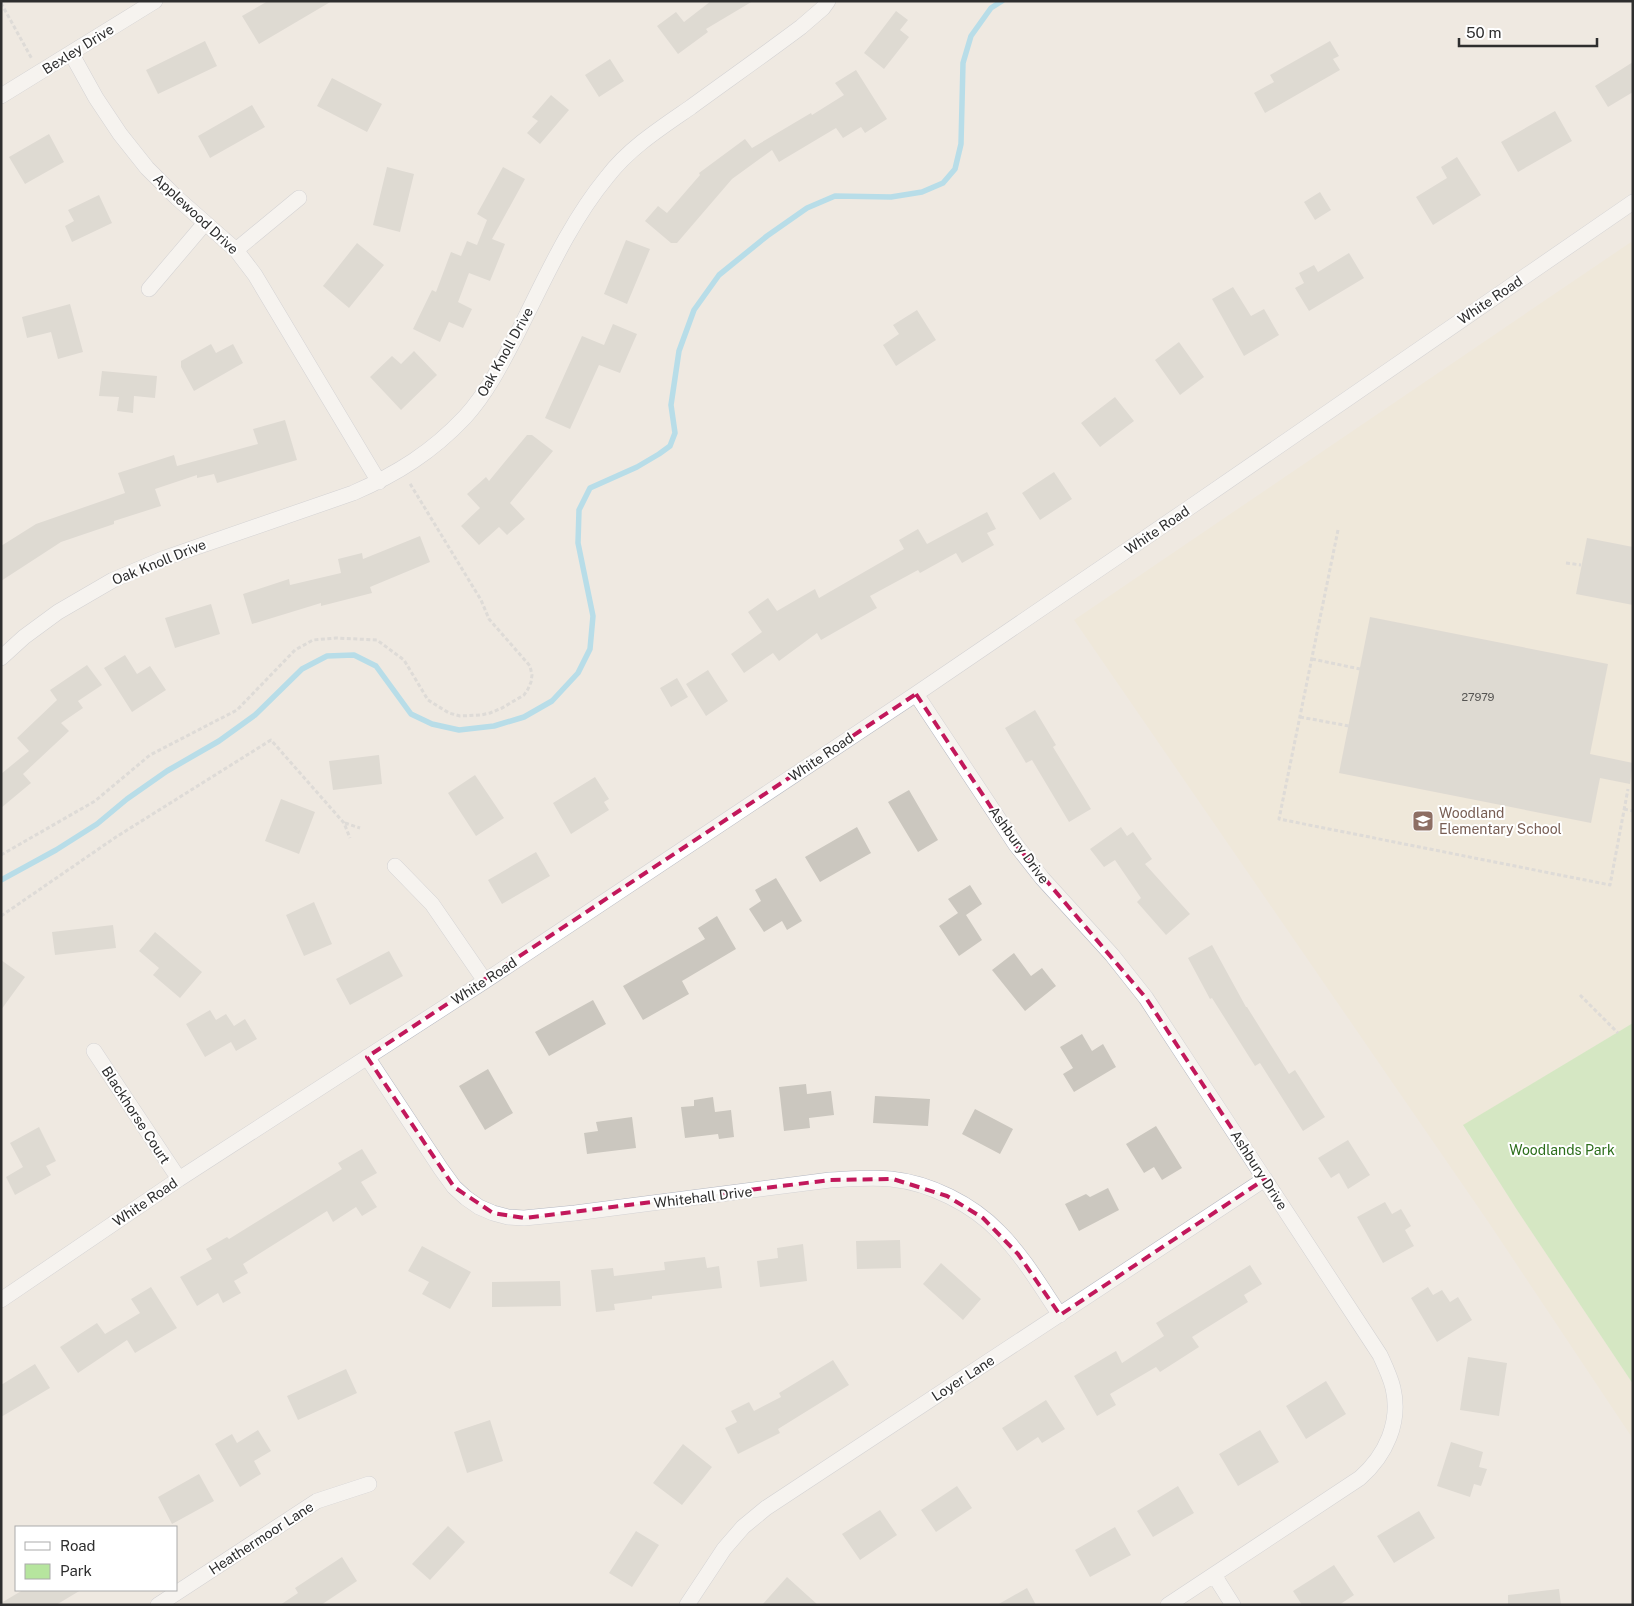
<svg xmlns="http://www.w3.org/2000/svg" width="1634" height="1606" font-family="'Public Sans',sans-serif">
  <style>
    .education { fill: #f0e6d1 }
    .green { fill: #b6e59e }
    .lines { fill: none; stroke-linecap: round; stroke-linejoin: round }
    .stream { stroke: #75cff0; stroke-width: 5.5 }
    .building { fill: #cbc7bf }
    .street-casing { stroke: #b4b7c1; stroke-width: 16 }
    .path { stroke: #c9c9c9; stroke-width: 3; stroke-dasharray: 4 2.5; stroke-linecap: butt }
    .street { stroke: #fff; stroke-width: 15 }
    .marked { fill: none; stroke: #c2185b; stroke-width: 4; stroke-dasharray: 10 6; stroke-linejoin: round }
    .labels { text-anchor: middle; stroke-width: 4; stroke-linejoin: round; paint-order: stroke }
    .number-label { font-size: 11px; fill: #555452 }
    .street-label { font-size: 14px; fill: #2e2e2e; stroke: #fff }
    .education-label { font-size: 14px; fill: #785e54; stroke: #fff; text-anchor: start }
    .park-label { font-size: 14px; fill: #2c6e1b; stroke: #fff }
  </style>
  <rect width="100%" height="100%" fill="#efe9e1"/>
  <path class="education" d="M1631,242L1633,245V1023L1463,1126L1517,1210L1633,1384V1439L1489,1223L1074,620Z"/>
  <path class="green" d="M1633,1023V1384L1517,1210L1463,1125Z"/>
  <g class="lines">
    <path class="stream" d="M1,880L56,850L97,824L127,799L167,771L219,741L255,715L302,669L327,656L354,655L376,666L411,714L432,724L459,730L494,726L524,717L552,701L578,673L590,649L593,616L578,543L579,510L590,488L637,467L659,454L670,446L675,433L671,405L679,351L694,310L719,275L767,236L807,208L835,196L891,197L922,192L943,183L955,169L961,144L963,63L971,36L991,8L1002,1"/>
  </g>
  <path class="building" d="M268,1H332L259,44L242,16Z
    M711,1H753L706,29L708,32L678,54L657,26L676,12L684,22Z
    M896,11L908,20L900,30L909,37L884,69L864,53Z
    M205,41L217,66L158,94L146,70Z
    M1330,41L1339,56L1333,59L1340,70L1265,113L1254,93L1274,82L1270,75Z
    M610,59L624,81L599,97L585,75Z
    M1633,62V92L1608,107L1595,86Z
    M856,70L887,119L865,133L861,127L843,138L836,128L779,162L772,150L732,179L677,243H671L645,221L658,206L667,213L700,175L699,173L745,139L752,148L811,113L812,115L844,95L835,83Z
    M332,78L382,104L367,132L317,106Z
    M551,95L569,110L540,144L527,133L538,121L532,117Z
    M252,105L265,127L210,158L198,136Z
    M1555,111L1572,141L1518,172L1501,142Z
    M49,134L64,162L25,184L9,157Z
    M1457,157L1481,195L1433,225L1416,197L1447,178L1441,167Z
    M387,167L414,174L400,232L373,225Z
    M503,167L525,179L492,239L505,244L490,281L469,273L458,302L472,309L463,328L449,322L440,342L413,329L432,290L436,292L451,252L461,256L467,241L477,245L487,220L477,214Z
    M1320,192L1331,210L1315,220L1304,202Z
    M99,195L112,223L72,242L65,226L74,221L68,210Z
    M626,240L650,249L627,304L604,294Z
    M357,243L384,265L349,308L323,286Z
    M1349,253L1364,278L1309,311L1295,288L1304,283L1299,273L1314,265L1318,272Z
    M1233,287L1251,316L1264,309L1279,335L1244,356L1212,299Z
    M70,304L83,352L58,359L51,332L27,338L22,317Z
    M917,310L936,340L896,366L883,345L899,334L893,325Z
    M613,324L637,334L620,373L599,365L570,429L545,418L582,336L604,345Z
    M1179,342L1204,377L1180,395L1155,360Z
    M211,344L216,353L233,344L243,363L194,391L181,367V361Z
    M414,351L437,375L401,410L370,377L392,356L401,364Z
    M102,371L157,376L155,398L134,396L133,413L117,411L119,397L99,396Z
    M1115,397L1134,421L1100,447L1081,423Z
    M285,420L297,460L217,483L214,474L197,478V475L155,489L161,506L114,521V524L61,542L1,581V546L36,524L125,493L118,473L174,455L177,466L258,444L253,429Z
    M527,435H532L553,451L510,503L525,519L507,535L499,527L479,545L461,526L480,508L467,494L486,477L489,481Z
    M1054,472L1072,499L1040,520L1022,493Z
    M987,512L996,529L987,533L994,545L962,563L956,553L920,573L918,570L870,596L877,608L821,640L817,633L779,661L773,653L744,673L731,654L762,632L748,612L768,598L777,611L815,589L819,598L904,549L899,540L918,529L927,544Z
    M420,536L430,562L370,587L372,593L321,606V603L252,624L243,594L289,579L290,585L341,573L338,559L362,553L363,559Z
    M1587,538L1633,547V605L1576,594Z
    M211,604L220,634L175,648L165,618Z
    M1370,617L1608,664L1590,754L1633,763L1630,784L1600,778L1591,823L1339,773Z
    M125,655L137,674L150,666L166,690L132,712L104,668Z
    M87,665L102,685L78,701L83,708L61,723L69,731L23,774L31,783L1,808V774L29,751L17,738L57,700L50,690Z
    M708,670L728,701L706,716L686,684Z
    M677,678L688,697L671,707L660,688Z
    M1035,710L1056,745L1053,747L1091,809L1069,822L1032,760L1026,763L1005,728Z
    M379,755L382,784L333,790L329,761Z
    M475,775L504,818L476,836L448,793Z
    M595,777L609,799L604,802L609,810L571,834L553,803Z
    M909,790L938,840L918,852L888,802Z
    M281,799L315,812L299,854L265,841Z
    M857,827L871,853L820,882L805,857Z
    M1121,827L1127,836L1133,832L1152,859L1145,864L1190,914L1166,935L1137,902L1141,898L1115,860L1104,867L1090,849Z
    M536,852L550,876L502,904L488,880Z
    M776,878L802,921L787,930L782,921L764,932L749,909L761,901L755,890Z
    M970,885L982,904L966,915L982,940L959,956L939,926L958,913L948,899Z
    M314,902L332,944L304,956L286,915Z
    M717,916L736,949L682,981L689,994L643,1020L623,986L705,939L698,928Z
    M113,925L116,948L55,955L52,932Z
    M155,932L202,972L180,998L153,975L159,968L139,951Z
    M1212,945L1246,1007H1247L1289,1074L1295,1070L1325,1117L1303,1131L1260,1063L1255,1066L1212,998L1210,999L1188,958Z
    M389,951L403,976L350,1005L336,979Z
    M1014,953L1031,976L1042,968L1056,986L1025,1011L992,970Z
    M1,960L25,977L1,1010Z
    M593,1000L606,1024L549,1056L535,1032Z
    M210,1010L216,1020L226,1014L234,1026L245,1019L257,1039L236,1051L231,1042L205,1057L186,1024Z
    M1082,1034L1092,1051L1103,1044L1116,1067L1074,1092L1063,1074L1073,1068L1060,1047Z
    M488,1069L513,1113L485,1130L459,1086Z
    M806,1084L807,1094L831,1091L834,1115L809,1118L810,1128L784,1131L779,1087Z
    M875,1096L930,1099L928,1126L873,1123Z
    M713,1097L715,1112L731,1110L734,1137L719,1139L718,1134L685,1138L681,1107L694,1106V1100Z
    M975,1109L1013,1129L1000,1154L962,1134Z
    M632,1117L636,1148L587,1154L584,1133L598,1131L596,1122Z
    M1156,1126L1182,1168L1162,1180L1154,1167L1144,1173L1126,1144Z
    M39,1127L56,1161L46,1166L51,1175L15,1195L6,1177L23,1167L10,1143Z
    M1348,1140L1370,1175L1348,1189L1339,1173L1331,1178L1318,1158Z
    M362,1149L377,1173L361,1182L377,1207L362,1216L356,1207L333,1222L327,1211L243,1264L248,1273L234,1281L241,1293L223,1303L218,1293L197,1306L180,1277L212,1259L206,1249L227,1237L229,1239L342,1169L338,1163Z
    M1108,1188L1119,1210L1079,1231L1065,1204L1086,1194L1090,1197Z
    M1385,1202L1392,1214L1401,1209L1411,1226L1405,1230L1414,1246L1383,1263L1357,1217Z
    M900,1240L901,1268L857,1269L856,1241Z
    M803,1244L807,1281L760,1287L757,1261L778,1258L777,1248Z
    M422,1246L471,1272L450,1309L422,1294L429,1282L408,1271Z
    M705,1257L707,1268L719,1266L722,1288L652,1296V1299L614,1304L615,1310L596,1312L591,1270L613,1268L614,1276L665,1270L664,1262Z
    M941,1263L981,1299L963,1320L923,1284Z
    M1250,1265L1262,1284L1244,1295L1248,1302L1192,1337L1199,1347L1160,1372L1156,1367L1110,1394L1116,1405L1097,1416L1074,1376L1116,1351L1122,1363L1164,1336L1156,1323Z
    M560,1281L561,1306L492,1307V1282Z
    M151,1287L177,1328L135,1353L127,1340L78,1373L60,1347L97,1323L105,1334L140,1313L131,1299Z
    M1428,1287L1433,1295L1442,1290L1450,1302L1458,1297L1472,1320L1437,1342L1411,1298Z
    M1468,1357L1507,1363L1499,1416L1460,1410Z
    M833,1360L849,1385L778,1429L780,1433L738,1454L725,1428L737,1422L731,1411L749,1402L754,1411L781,1397L779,1393Z
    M35,1364L50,1388L1,1417V1385Z
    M346,1369L357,1393L298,1420L287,1396Z
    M1326,1381L1346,1414L1306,1439L1286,1406Z
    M1046,1400L1065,1429L1042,1443L1038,1437L1017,1451L1002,1428Z
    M490,1420L503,1461L467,1473L454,1432Z
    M258,1430L271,1451L254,1461L261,1474L240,1487L215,1444L232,1434L237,1443Z
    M1260,1430L1279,1462L1238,1486L1219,1454Z
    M1451,1442L1483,1452L1479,1467L1487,1469L1481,1486L1474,1484L1470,1497L1437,1486Z
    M683,1444L712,1467L682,1505L653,1483Z
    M199,1474L214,1501L172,1524L158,1497Z
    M957,1486L972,1508L936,1532L921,1510Z
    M1178,1486L1194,1513L1153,1537L1137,1511Z
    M880,1510L897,1535L860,1560L842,1534Z
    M1419,1511L1435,1538L1394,1563L1377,1536Z
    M448,1526L465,1542L430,1580L412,1564Z
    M1115,1527L1131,1555L1090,1577L1075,1550Z
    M636,1531L659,1545L632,1587L609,1573Z
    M342,1557L357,1581L321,1605H280L298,1593L295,1588Z
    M1334,1565L1354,1595L1339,1605H1302L1293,1591Z
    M787,1577L818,1605H762Z
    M1027,1588L1036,1605H997Z
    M1559,1589L1561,1605H1508V1595Z
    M23,1590H81L56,1605H1V1603Z"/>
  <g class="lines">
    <g class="street-casing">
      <path id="street" d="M71,53L96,98L120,134L147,168L177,198L236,250L255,275L379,482
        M1,96L155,1
        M236,250L299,198
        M149,289L205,223
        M1,658L24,637L58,612L113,580L165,558L353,493C397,474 432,452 465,417C487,393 502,363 517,334C544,281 569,223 607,177C629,148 662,127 691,107C728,80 765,54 801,27L823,8L828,1
        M916,694L1016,845L1042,878L1112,955L1146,998L1380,1355C1385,1366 1390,1376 1393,1388C1401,1422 1386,1455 1360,1478L1168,1605
        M395,866L432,904L485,981
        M94,1051L179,1179
        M367,1057L441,1169L454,1187L466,1198L479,1207L493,1213L508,1217L524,1218L575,1213L830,1180C851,1179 871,1177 891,1179C930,1183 972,1204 999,1232C1023,1256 1041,1287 1060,1315
        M1,1300L179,1179L485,981L916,694L1186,510L1633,202
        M1214,1575L1233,1605
        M158,1605L317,1501L369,1484
        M687,1605L724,1549L743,1527L766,1508L1265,1179"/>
    </g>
    <path class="path" d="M1,3L32,59
      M1338,530L1279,819L1610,885L1628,789
      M1566,563L1581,565
      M1312,659L1360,669
      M1300,717L1349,726
      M1624,809L1633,811
      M345,823L360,828
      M1,855L95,801L150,755L237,710L295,650L313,640L336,638L377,640L404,660L428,700L449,713L460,716L481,715L490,713L502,708L524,695L528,689L531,682L532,675L530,666L489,619L481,600L409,482
      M1,916L116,837L271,740L344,823L350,838
      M1580,995L1618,1033"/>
    <use href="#street" class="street"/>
  </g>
  <path d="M0 0H1634V1606H0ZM916,694L1016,845L1146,998L1265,1179L1060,1315L1018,1254L983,1218L947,1196L893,1179L830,1180L524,1218L493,1213L454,1187L367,1057Z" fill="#efe9e1" fill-opacity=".55" fill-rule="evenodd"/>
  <path class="marked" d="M916,694L1016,845L1146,998L1265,1179L1060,1315L1018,1254L983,1218L947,1196L893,1179L830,1180L524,1218L493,1213L454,1187L367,1057Z"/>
  <defs>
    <g id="school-square" transform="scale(1.125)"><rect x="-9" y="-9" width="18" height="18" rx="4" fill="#8d6e63" stroke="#fff"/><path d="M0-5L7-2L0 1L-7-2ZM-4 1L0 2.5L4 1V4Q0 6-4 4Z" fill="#fff"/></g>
  </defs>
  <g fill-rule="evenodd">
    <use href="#school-square" x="1423" y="821"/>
  </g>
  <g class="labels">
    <g class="number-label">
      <text x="1478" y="701">27979</text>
    </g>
    <g class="street-label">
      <text transform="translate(78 49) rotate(-32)" y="5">Bexley Drive</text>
      <text transform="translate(196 214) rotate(43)" y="5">Applewood Drive</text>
      <text transform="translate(1490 300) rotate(-34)" y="5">White Road</text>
      <text transform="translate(505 352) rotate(-61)" y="5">Oak Knoll Drive</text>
      <text transform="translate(1157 530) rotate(-34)" y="5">White Road</text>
      <text transform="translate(159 562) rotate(-22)" y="5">Oak Knoll Drive</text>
      <text transform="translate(821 757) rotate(-34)" y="5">White Road</text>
      <text transform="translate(1019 845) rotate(54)" y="5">Ashbury Drive</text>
      <text transform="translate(484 981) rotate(-33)" y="5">White Road</text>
      <text transform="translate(136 1115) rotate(57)" y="5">Blackhorse Court</text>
      <text transform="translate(1259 1170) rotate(57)" y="5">Ashbury Drive</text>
      <text transform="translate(703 1197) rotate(-7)" y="5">Whitehall Drive</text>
      <text transform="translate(145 1202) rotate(-34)" y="5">White Road</text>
      <text transform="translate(963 1378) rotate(-33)" y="5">Loyer Lane</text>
      <text transform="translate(261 1538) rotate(-33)" y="5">Heathermoor Lane</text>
    </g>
    <g class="education-label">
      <text x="1439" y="818">Woodland<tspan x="1439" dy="16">Elementary School</tspan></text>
    </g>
    <g class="park-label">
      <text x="1562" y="1155">Woodlands Park</text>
    </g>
  </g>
  <rect width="1634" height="1606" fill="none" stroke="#2e2e2e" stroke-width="5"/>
  <rect x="15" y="1526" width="162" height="65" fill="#ffffff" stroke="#ababab"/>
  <rect x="25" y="1542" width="25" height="8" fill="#ffffff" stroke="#ababab"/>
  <text x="60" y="1551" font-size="15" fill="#2e2e2e">Road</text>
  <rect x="25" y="1564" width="25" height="15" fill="#b6e59e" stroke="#ababab"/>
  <text x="60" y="1576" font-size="15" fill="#2e2e2e">Park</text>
  <path d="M1459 38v8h138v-8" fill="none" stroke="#2e2e2e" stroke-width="2.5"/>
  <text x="1466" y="38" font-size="15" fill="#2e2e2e" stroke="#ffffff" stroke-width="4" paint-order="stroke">50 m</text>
</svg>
